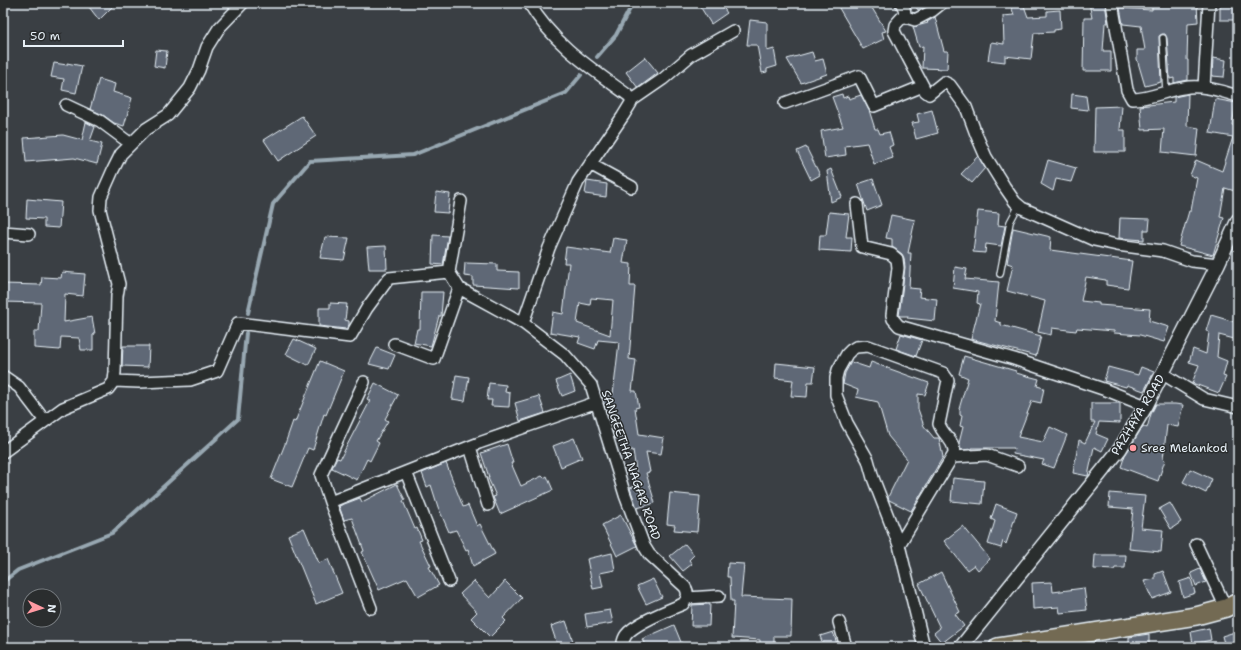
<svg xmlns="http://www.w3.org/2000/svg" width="1241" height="650" font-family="'Shantell Sans',sans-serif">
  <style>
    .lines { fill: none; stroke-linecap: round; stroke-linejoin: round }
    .stream { stroke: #98a8b2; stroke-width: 4 }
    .building { fill: #5e6876; stroke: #e8f1f8; fill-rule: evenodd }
    .service-casing { stroke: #e8f1f8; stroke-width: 8 }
    .minor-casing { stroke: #e8f1f8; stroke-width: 14 }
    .tertiary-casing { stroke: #e8f1f8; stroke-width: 16 }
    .primary-casing { stroke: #e8f1f8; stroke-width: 20 }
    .service { stroke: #2a2d2e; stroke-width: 5.5 }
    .minor { stroke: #2a2d2e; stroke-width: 11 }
    .tertiary { stroke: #2a2d2e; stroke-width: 13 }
    .primary { stroke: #736b52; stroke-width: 17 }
    .poi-dot { fill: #ff9aa2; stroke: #2a2d2e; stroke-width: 1.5 }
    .labels { text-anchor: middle; stroke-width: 3; stroke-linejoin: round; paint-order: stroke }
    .street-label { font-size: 12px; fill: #e8f1f8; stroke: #2a2d2e }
    .poi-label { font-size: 12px; fill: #e8f1f8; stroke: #2a2d2e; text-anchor: start }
  </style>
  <rect width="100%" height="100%" fill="#3a3f44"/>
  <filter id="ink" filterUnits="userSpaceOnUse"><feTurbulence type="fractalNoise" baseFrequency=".025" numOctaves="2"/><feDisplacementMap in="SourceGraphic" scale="8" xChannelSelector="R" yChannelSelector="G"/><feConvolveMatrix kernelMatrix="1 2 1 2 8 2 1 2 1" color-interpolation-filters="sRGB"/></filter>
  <g filter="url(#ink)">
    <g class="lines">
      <path class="stream" d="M597,57L616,35L633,3
        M248,313L273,204L310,161L413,155L566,93L581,75
        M3,582L18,570L112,533L238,419L246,333"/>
    </g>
    <path class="building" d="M86,3H116L99,20Z
      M698,3H720L727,13L711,24Z
      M836,3H869L886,31L882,32L884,39L863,49Z
      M913,3H930V4L918,10Z
      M1010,3H1023L1028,17L1047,16V11L1060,10L1061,29L1054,30V32L1034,33L1031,59L1005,56V62L988,60L991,42L1004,44L1003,16L1014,15Z
      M1089,3H1105L1108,23H1105L1103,51H1111V71H1083L1084,18H1092Z
      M1152,3H1197L1198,22L1188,23L1187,60H1188V80L1174,83V78L1170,79L1167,38L1165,34H1162L1159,36V38L1161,82L1145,86L1137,59V50H1145L1141,26L1123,24L1120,8L1152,10Z
      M1220,3H1238V20H1220Z
      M935,17L944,51H948L947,69L922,68L923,46L919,47L913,27L928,23L927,22Z
      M750,20L767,22V51L774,49L777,66L767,69V72L762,73L757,45H747Z
      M156,50L167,51L165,68L154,66Z
      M812,52L815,61L823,59L827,74L801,83L787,59Z
      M645,57L658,73L638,88L626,72Z
      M1213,58L1226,60L1224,77L1212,76Z
      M54,63L67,65V63L82,66L76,93L62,90L64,79L51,77Z
      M99,79L115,84L113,92L132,98L124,126L114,123L103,115L90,109Z
      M842,94L843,98L848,96L849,99L861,95L869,110L875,129H878L880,134L889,132L893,145L889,147L893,158L874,164L867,143L845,146L846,155L825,158L821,131L843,127L832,97Z
      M1072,94L1086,96L1088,110L1071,108Z
      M1188,94L1187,126L1199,128L1196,156L1162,152L1164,129L1142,130L1140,106L1174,102V97Z
      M1215,99L1236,103L1232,125L1238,126V192L1225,188L1220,217L1224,218L1213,255L1179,246L1189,211H1191L1197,178L1190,175L1196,160L1222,171L1233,137L1210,133Z
      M1122,106L1120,130H1125V152H1094L1095,107Z
      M932,110L938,133L916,139L912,123L919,122L917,114Z
      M302,116L316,136L278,161L264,140Z
      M86,122L95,127L90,141L102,144L97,164L74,158L26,162L24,138L63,135L82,140Z
      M806,147L820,175L811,180L797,151Z
      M978,156L985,168L972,183L961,174Z
      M1048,160L1076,168L1071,182L1056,179L1053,191L1041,184Z
      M831,169L842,197L831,202L827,171Z
      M873,179L882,205L867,211L858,184Z
      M587,181L607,184L606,197L585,194Z
      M436,192L450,194L448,213L434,212Z
      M27,199L61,202L59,228L44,227V219L26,218Z
      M978,211L999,213L998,225L1005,226L1001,246L986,244L985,253L973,252Z
      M829,212L849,214L846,237H852L851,252L819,250L820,235H826Z
      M891,215L915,220L908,253H911L909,288L920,289L919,297L937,299L935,321L907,318L908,316H899L905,267L904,258L902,254L892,247V239L886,238Z
      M1120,218L1150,219L1149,230H1144V240L1119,238Z
      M1013,228L1051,237L1050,250L1132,261L1128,288L1106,285V280L1086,277L1081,301L1099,303V305L1150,309L1149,321L1169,327L1164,342L1140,335L1114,333V331L1077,328L1076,331L1052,328L1051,335L1038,332L1045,301L1007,291L1013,265L1007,263Z
      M433,235L448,236L443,265L432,264Z
      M325,237L349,238L344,260L320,258Z
      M613,238L627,240L623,263L631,264L630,286H635L629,359L636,360L632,391H636L639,407L635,408L639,434L664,438L661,454L646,452L650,472L646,473L655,503L637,508L630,488L638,485L633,450L626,451L624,437L615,439L610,412L607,413L602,397L613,395L619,342L598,340L595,349L578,343L580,337L550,332L553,312L563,314L569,263H564L566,247L610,253ZM591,298L613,300L610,335L577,323L580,303L590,305Z
      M386,246L387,269H369L367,247Z
      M465,263L497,264V271L519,272V288L473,285V277L464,276Z
      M955,267L967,269L965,279L999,282L995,321L1001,323V325L1041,336L1036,356L971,339L980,304L977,303L978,292L953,288Z
      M62,272L85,274L83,296L65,294L64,322L92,317L95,334L93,335V350H81L79,338L61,337L60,350L34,348V331H39L41,303L3,302V284L41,285L42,277L61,278Z
      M421,292H443L441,316H439L431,346L414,343L417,329H420Z
      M330,303L347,304L345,320L349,321V325L346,329L319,326V308H330Z
      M1211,315L1238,323V340L1219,335L1217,357L1227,361L1223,376L1226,377L1219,393L1192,383L1199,365L1189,362L1193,349L1206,354L1209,332L1206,331Z
      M901,334L922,340L916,356L896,349Z
      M294,339L316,349L308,365L286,354Z
      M123,346H149L148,367L122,366Z
      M377,348L395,355L389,369L369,364Z
      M964,356L1016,371V373L1039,379L1037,386L1044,388L1041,403L1032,401L1018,437L1043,442L1050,427L1067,435L1054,468L1042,464L1044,460L1013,454L1014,448H972V449L961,450L959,443L963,427L960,426L962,416L960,415V410L959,409L968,378L959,374Z
      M320,361L344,371L326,415L324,414L313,450L308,448L292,487L271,479L285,444L293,421L295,422Z
      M851,362L869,368L871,362L929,383L925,395L918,394V409L924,426L934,438H939L943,457L911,511L889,500L888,497L907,459L888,436L878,402L856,397L858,390L843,384L845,373Z
      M776,363L815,367L813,382H808L807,397L791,396L793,380L775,378Z
      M1108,367L1138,375L1141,367L1154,372L1144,391L1127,385L1126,387L1104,381Z
      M456,375L469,377L465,401L452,399Z
      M570,375L575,391L562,396L556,381Z
      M375,383L398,395L385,419L388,421L376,441L379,443L370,461L367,459L357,480L332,468L337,458L340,459L370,401L367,399Z
      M489,383L506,385L505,392L510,393L509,407L491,406L492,400H487Z
      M539,396L545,413L520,421L515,403Z
      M1091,403H1120V423L1099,422L1096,434L1108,439L1102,451L1094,447L1088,476L1073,473L1079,440L1085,443L1095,422H1091Z
      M1156,404H1175L1183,405L1178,427L1167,425L1163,459L1165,460L1158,481L1121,467L1125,455L1143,426L1147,428L1151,414Z
      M574,438L582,458L561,467L553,446Z
      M507,444L513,463H511L521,486L542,476L544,478L547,476L553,490L500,514L493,497L496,496L488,478L489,477L481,453Z
      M446,463L463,507L468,505L477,526L480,524L495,554L473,566L468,549L466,550L456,530L449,532L438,507L431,485L427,487L422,473Z
      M1190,469L1212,479L1206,493L1183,482Z
      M953,478L984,481L982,504L951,501Z
      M397,484L405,500L403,501L415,529L417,528L422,540L419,541L431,566L429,567L439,585L418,597L407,578L379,590L362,552L364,551L352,518L344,520L339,506L360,498L362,502Z
      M670,493L700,496L697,532L674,530L675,525L667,524Z
      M1110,493L1145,496L1141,528L1163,530L1161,552L1129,549L1133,509L1109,507Z
      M1170,503L1181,522L1171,529L1159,509Z
      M996,504L1017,512L1006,544L1003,541L1001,548L988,544L995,521L991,519Z
      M621,515L637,546L617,556L602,525Z
      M963,526L990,559L978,570L974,565L967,570L944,541Z
      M304,528L319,563L328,559L342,593L316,604L288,535Z
      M685,544L694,555L689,560L692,564L683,571L670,556Z
      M612,553L615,570L600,573L603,587L593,589L587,559Z
      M1095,555H1126L1125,568H1115L1114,570L1094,569Z
      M728,563L744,564L741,597L792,599L791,636H774V647H760V640L732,638L734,601H731L730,577H727Z
      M1200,569L1206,582L1196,586L1191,573Z
      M1163,571L1171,592L1152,599L1144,581L1155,579V574Z
      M941,572L960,612L955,614L964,626L942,643L934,633L940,628L919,584Z
      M1191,578L1195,593L1183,597L1179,582Z
      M653,579L662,597L646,604L637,586Z
      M474,581L490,598L505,581L522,598L503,618L506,621L490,637L471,618L477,612L460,594Z
      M1052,582L1053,592L1084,588L1087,610L1060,613L1059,607L1033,609L1032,583Z
      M710,604L709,626H691L692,605Z
      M610,610L613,623L587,627L585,614Z
      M566,621L575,647H558L551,626Z
      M674,625L683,647H646L642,639Z
      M1209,628L1211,640L1193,644L1191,632Z
      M1238,631V647H1225L1222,636Z
      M833,632L838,647H824L820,636Z
      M1149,634V647H1129V637Z"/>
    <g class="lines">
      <g class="service-casing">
        <path id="service" d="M1163,38L1166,92
          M1000,274L1010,222L1019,205"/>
      </g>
      <g class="minor-casing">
        <path id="minor" d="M529,3C553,44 592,69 629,96L631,99V103L623,116L578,182L549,248L523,323L565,355L591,385L625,495L644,546L649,554L685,587C689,593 688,599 683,604C669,610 635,623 626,635C623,639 623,643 622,647
          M901,3L904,8L905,14L895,25L894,31L923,86L925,91L929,94L944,82L950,85L966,107L976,134L986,157L1004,186L1015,202L1022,208L1094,240L1117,245L1163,251L1192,261L1218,264
          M1112,3L1127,90L1132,99C1146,100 1168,90 1183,88C1202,84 1220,91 1238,96
          M903,16L915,20L932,11L942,3
          M1204,87L1209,3
          M631,101L663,79L691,55L733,31
          M785,103L859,76L874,106L923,86
          M66,105L100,121L131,144
          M590,164L632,187
          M857,204L862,247L891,254L897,259L898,268L892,315L893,319L899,326L1014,359L1106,390L1146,406
          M3,232L29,234
          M459,288L523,323
          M394,344L434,359L459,288L449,272L461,201
          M1163,374L1204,399L1238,407
          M3,376L19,387L45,421
          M114,381L139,382L190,380L217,371L238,323L350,337L367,308L389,278L449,272
          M470,447L488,505
          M3,452L63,408L108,389L114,381L115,372L117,296L119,284L100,210L101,197L113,170L121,154L146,129L168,115L190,88L199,70L207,47L219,28L243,3
          M953,457L987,455L1018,466
          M406,472L449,581
          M330,502L321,475L364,382
          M1196,544L1226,608
          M899,545L954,454C955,440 943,436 939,424L948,380L943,373L868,346L856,347L851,350L847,354L838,370L836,378V395L847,423L868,460L873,478L899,545L924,647
          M687,598L719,596
          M371,608L330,502L479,443L597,402
          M839,622L846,647"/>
      </g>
      <g class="tertiary-casing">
        <path id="tertiary" d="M961,647L1120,449L1146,406L1218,264L1238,220"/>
      </g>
      <g class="primary-casing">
        <path id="primary" d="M998,647L1196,616L1226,608L1238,602"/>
      </g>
      <use href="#service" class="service"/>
      <use href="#minor" class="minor"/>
      <use href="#tertiary" class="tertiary"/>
      <use href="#primary" class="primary"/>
    </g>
  </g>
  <circle class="poi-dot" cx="1133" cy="448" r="4"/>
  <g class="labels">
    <g class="street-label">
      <text transform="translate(1138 415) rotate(-59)" y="4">PAZHAYA ROAD</text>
      <text transform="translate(631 465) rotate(71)" y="4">SANGEETHA NAGAR ROAD</text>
    </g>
    <g class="poi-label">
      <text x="1141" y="452">Sree Melankod</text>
    </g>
  </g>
  <rect width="1241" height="650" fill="none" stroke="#2a2d2e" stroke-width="16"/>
  <rect x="8" y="8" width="1225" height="634" fill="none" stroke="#e8f1f8" stroke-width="1.5" filter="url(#ink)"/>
  <g transform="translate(42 608) rotate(94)"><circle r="19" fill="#2a2d2e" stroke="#767b7f"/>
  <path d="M0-3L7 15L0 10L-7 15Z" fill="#ff9aa2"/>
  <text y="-6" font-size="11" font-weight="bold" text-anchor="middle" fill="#e8f1f8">N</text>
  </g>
  <path d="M24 40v6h99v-6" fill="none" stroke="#e8f1f8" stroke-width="2"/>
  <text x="30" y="40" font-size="12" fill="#e8f1f8" stroke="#2a2d2e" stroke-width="3" paint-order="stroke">50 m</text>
</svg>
